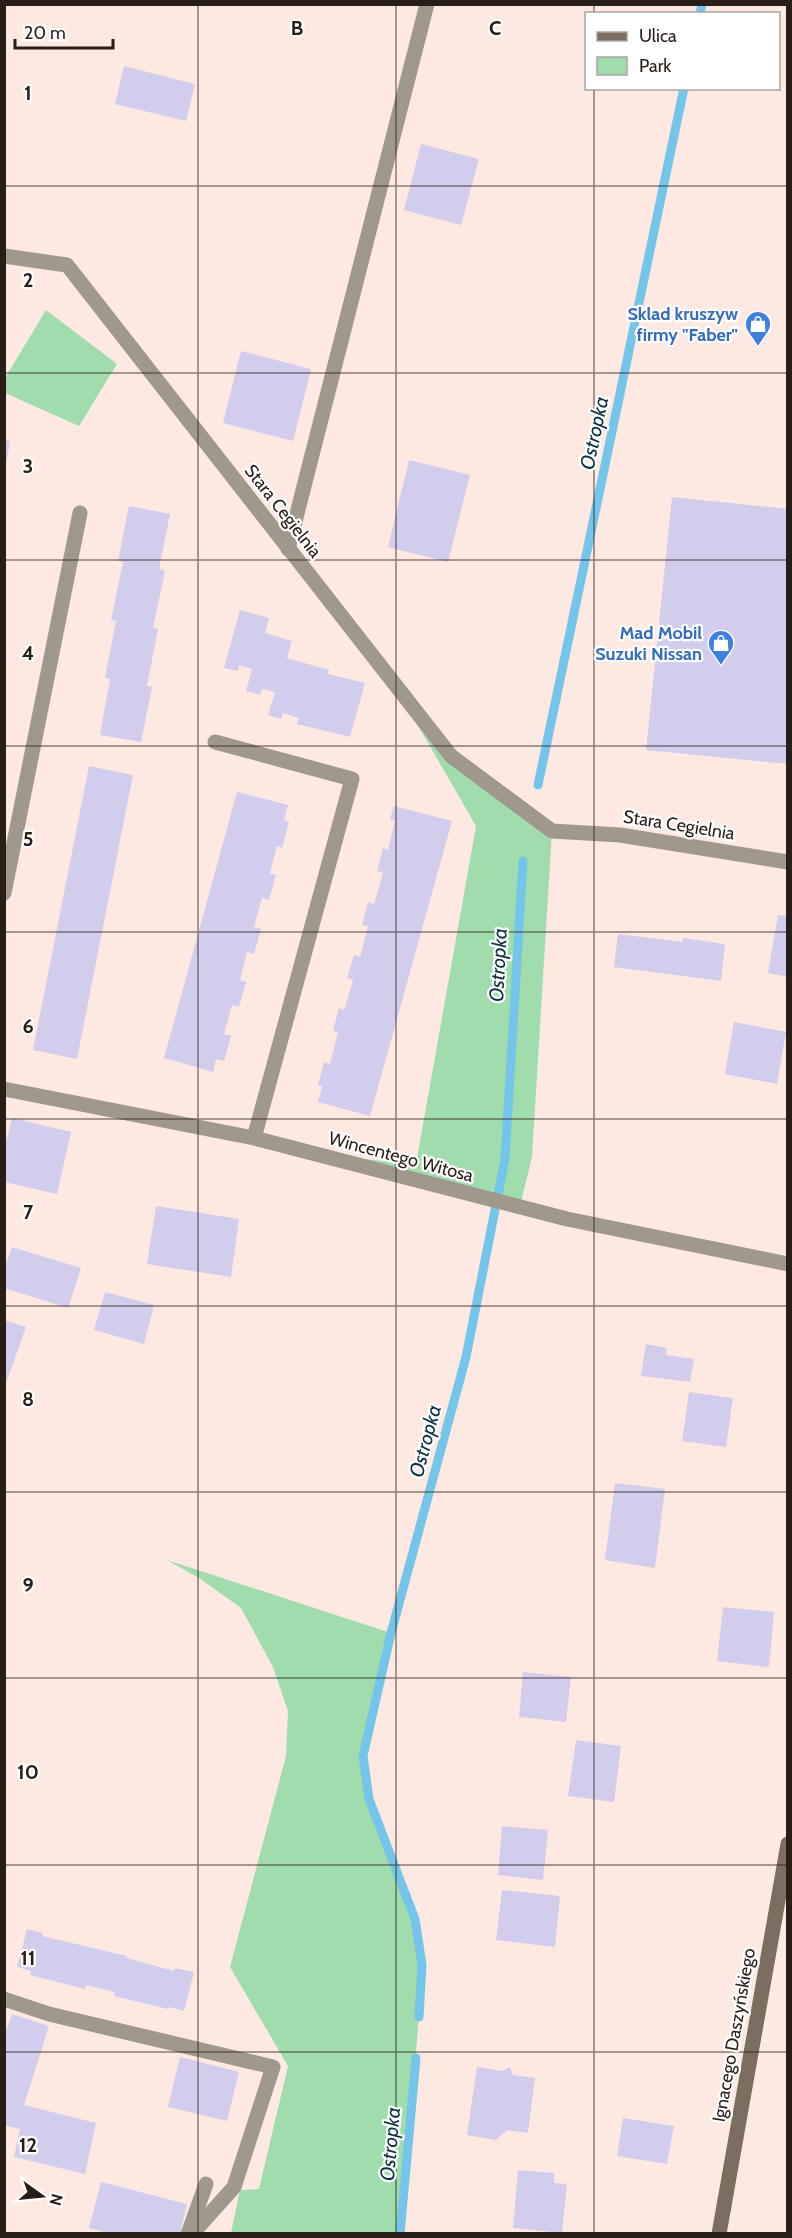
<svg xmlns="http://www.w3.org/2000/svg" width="792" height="2238" font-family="Cabin,sans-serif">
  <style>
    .green { fill: #a1ddac }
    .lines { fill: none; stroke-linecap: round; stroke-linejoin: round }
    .stream { stroke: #74c5e9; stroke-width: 9 }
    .building { fill: #d2cdec }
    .lane { stroke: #a0988d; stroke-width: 15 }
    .street { stroke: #a0988d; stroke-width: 15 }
    .secondary { stroke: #7b6e5f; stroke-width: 15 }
    .grid { fill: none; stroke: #291d18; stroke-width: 1.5; stroke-opacity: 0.55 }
    .labels { text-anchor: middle; stroke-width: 4.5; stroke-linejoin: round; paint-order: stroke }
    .shop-label { font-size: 18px; font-weight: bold; fill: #366cbe; stroke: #fff; text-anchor: end }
    .street-label { font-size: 18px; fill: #291d18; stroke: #fff }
    .water-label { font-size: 20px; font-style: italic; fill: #0c3241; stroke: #fff }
    .grid-label { font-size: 20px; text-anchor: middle; font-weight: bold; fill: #291d18; stroke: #fff; stroke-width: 4.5; stroke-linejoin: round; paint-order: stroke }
  </style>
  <rect width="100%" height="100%" fill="#fde9e1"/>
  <path class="green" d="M46,310L117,364L79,426L5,393V378Z
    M391,679L451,756L552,831L532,1157L519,1210L299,1153L416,1164L476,826Z
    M167,1560L391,1633L363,1756L370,1799L415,1919L422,1965L419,2017L400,2233H231L240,2190L259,2189L288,2066L230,1967L286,1756L288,1711L273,1667L241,1608L199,1578Z"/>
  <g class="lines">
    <path class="stream" d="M700,14L702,4
      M538,785L684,88
      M419,2017L422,1965L415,1919L369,1799L363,1756L391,1633L466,1357L505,1159L523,861
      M400,2234L416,2058"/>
  </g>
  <path class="building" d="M124,66L195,84L186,121L115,104Z
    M421,144L479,159L461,225L404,210Z
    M241,351L311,369L293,441L223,423Z
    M4,440L10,441L6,466H4Z
    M409,460L470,475L448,562L388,547Z
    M672,497L788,509V764L646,750Z
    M129,506L170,514L159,569L165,571L153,628L158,629L147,686L152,687L141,742L100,735L110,679L105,678L116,621L111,620L123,562L118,561Z
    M240,610L269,618L265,633L292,641L287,658L329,670L328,674L365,683L350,737L297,724L299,718L283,713L281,719L268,715L275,692L262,689L260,695L246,691L252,669L239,665L238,671L224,668Z
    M89,766L133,775L77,1059L33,1050Z
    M237,792L288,805L284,820L289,822L282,848L277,846L273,861L270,874L276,875L269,900L262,898L258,912L254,927L261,929L254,954L247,952L240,980L246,982L239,1007L232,1005L224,1034L231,1036L224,1061L216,1059L213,1072L164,1058Z
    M394,806L452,821L370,1116L318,1102L322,1086L318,1085L324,1062L330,1064L338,1032L333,1031L339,1008L344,1010L349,994L353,980L347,978L354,955L360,957L368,926L362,925L368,902L374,904L383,873L377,871L383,848L388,850L395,820L390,819Z
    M778,915L788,916V977L768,973Z
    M618,934L682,942L683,938L725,944L721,981L614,967Z
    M734,1022L786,1032L777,1084L725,1074Z
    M12,1118L71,1132L57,1194L4,1182V1151Z
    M156,1206L239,1219L231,1277L147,1264Z
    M12,1247L81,1268L68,1308L4,1288V1269Z
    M105,1292L154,1305L144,1344L94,1330Z
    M4,1320L26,1327L5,1386L4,1385Z
    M646,1344L667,1348L666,1355L694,1359L690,1382L641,1376Z
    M689,1392L733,1398L726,1447L682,1441Z
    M615,1483L665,1489L655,1568L605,1560Z
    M723,1607L774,1612L769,1667L717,1661Z
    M523,1672L571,1677L566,1722L519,1717Z
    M576,1740L621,1746L614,1802L568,1796Z
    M502,1826L548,1830L543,1880L498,1875Z
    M502,1890L560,1896L555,1947L496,1940Z
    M27,1929L43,1933L42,1936L127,1956V1958L174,1971L175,1968L194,1972L184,2011L169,2007L168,2009L114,1996L115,1992L86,1985L85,1989L30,1975L31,1971L17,1967Z
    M12,2014L49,2026L24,2105L96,2123L85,2174L14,2157L20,2129L4,2125V2037Z
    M180,2057L239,2072L227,2121L168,2107Z
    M477,2067L502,2071L510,2067L513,2075L535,2078L528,2133L507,2130L496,2140L467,2135Z
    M623,2118L674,2126L667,2164L617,2156Z
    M518,2170L554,2173V2183L567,2184L562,2233L513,2228Z
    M101,2182L187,2204L180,2234H112L89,2228Z"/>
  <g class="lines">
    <path class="lane" d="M288,549L427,4"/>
    <path class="street" d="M4,256L67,265L451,756L552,831L620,835L788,862
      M215,742L352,779L254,1138
      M4,893L80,513
      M4,1089L254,1138L567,1219L788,1264
      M4,1999L49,2014L273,2067L234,2187L192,2234
      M188,2234L206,2184"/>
    <path class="secondary" d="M719,2234L788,1844"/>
  </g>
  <path class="grid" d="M198,4V2234M396,4V2234M594,4V14M594,88V2234M4,186H788M4,373H788M4,560H788M4,746H788M4,932H788M4,1119H788M4,1306H788M4,1492H788M4,1678H788M4,1865H788M4,2052H788"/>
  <defs>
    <g id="shop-pin" transform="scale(1.35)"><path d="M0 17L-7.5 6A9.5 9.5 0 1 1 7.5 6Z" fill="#3f7fe0" stroke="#fff"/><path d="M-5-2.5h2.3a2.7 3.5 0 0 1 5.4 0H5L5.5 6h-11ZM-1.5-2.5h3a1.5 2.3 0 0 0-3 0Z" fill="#fff"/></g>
  </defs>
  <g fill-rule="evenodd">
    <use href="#shop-pin" x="758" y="324"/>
    <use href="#shop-pin" x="721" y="643"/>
  </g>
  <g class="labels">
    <g class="shop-label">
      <text x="738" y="320">Sklad kruszyw<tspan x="738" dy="21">firmy "Faber"</tspan></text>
      <text x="702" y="639">Mad Mobil<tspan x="702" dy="21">Suzuki Nissan</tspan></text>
    </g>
    <g class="street-label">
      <text transform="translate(283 511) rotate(52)" y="6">Stara Cegielnia</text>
      <text transform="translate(679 825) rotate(9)" y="6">Stara Cegielnia</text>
      <text transform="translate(401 1157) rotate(15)" y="6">Wincentego Witosa</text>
      <text transform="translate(734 2035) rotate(-80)" y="6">Ignacego Daszyńskiego</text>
    </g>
    <g class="water-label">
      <text transform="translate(594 433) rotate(-78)" y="7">Ostropka</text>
      <text transform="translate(498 965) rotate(-87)" y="7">Ostropka</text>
      <text transform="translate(425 1441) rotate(-75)" y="7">Ostropka</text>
      <text transform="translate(390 2144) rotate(-85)" y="7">Ostropka</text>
    </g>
  </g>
  <g class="grid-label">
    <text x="297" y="35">B</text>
    <text x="495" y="35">C</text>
    <text x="28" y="100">1</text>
    <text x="28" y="287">2</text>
    <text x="28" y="473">3</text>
    <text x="28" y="660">4</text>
    <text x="28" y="846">5</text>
    <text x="28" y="1033">6</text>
    <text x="28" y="1219">7</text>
    <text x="28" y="1406">8</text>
    <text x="28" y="1592">9</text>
    <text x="28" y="1779">10</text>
    <text x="28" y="1965">11</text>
    <text x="28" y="2152">12</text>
  </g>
  <rect width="792" height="2238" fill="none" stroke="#291d18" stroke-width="12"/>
  <rect x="585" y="12" width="195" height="78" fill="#ffffff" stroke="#a9a5a3" stroke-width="1.5"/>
  <rect x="597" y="32" width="30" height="9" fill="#7b6e5f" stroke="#a9a5a3" stroke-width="1.5"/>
  <text x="639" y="42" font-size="18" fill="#291d18">Ulica</text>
  <rect x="597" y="57" width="30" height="18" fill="#a1ddac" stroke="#a9a5a3" stroke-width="1.5"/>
  <text x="639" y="72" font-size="18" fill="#291d18">Park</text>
  <g transform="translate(42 2196) rotate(105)" stroke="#ffffff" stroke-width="4.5" paint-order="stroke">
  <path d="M0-4.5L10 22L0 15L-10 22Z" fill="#291d18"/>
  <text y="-9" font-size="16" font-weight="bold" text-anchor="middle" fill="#291d18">N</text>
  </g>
  <path d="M15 39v9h98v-9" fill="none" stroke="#291d18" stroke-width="3"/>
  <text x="24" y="39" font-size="18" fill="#291d18" stroke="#ffffff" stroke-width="4.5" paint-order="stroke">20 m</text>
</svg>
